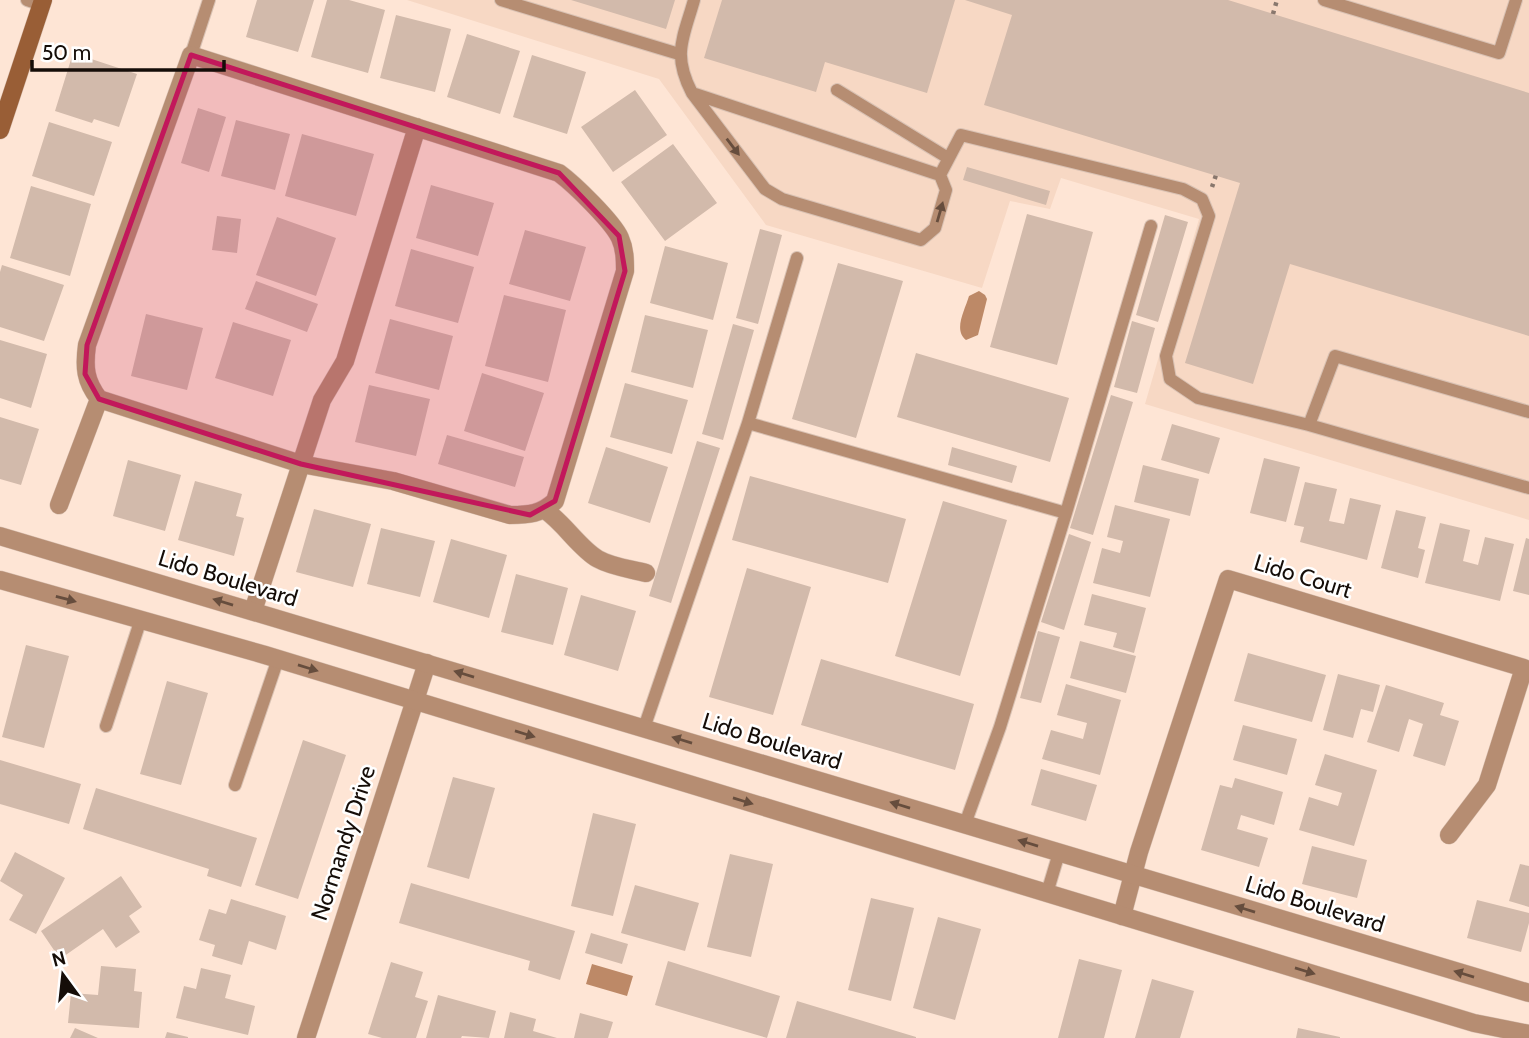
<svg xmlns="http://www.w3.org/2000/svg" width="1529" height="1038" font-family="Cabin,sans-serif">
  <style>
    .built { fill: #f7d8c4 }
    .water { fill: #bd8967 }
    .building { fill: #d2baab }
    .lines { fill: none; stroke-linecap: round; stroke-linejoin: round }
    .service-casing { stroke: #d9c2b4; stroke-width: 14 }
    .minor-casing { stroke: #d9c2b4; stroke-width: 19 }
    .tertiary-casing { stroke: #d9c2b4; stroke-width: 19 }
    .secondary-casing { stroke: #d9c2b4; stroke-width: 19 }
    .path { stroke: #88776d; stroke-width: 4.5; stroke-dasharray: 3.5 5; stroke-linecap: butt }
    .service { stroke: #b68d72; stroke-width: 12 }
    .minor { stroke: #b68d72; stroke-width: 18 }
    .tertiary { stroke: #b68d72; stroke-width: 18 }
    .secondary { stroke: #995e36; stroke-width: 18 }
    .oneway { fill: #664d3d }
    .marked { fill: #c2185b; fill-opacity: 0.2; stroke: #c2185b; stroke-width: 5; stroke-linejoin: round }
    .labels { text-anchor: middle; stroke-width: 5; stroke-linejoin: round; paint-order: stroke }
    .street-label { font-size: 23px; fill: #150d08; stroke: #fff }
  </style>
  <rect width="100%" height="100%" fill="#fee5d5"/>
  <path class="built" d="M407,0H1529V520L1145,404L1199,219L1061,178L1050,209L1010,201L982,288L766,225L659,79Z"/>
  <path class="water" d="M979,291L985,295L987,299L978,335L966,340C953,330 965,310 969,296Z
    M592,964L633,976L627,996L586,984Z"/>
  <path class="building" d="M257,0H314L298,52L246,37Z
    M327,0H349L385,10L368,73L311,57Z
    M571,0H675L666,29Z
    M722,0H955L927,93L825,62L816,92L704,58Z
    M965,0H1228L1529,93V336L1290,264L1253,384L1185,363L1240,183L984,105L1012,15Z
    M396,15L451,29L435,92L380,78Z
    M467,34L520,51L500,114L447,97Z
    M73,53L137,74L119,127L94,119L92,123L55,111Z
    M532,55L586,72L567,134L513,117Z
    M635,90L667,135L613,172L581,127Z
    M198,108L226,117L209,172L181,163Z
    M236,120L290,134L275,190L221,176Z
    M49,122L112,142L94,196L32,176Z
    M302,134L374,154L356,216L285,196Z
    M673,144L717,203L665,241L621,182Z
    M967,167L1050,191L1046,205L963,180Z
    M431,185L494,203L478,256L416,238Z
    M31,186L91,204L70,276L10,258Z
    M1027,214L1093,232L1057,365L990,347Z
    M1165,215L1188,222L1158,322L1136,315Z
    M217,216L241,219L237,253L212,250Z
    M277,217L336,238L316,296L256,275Z
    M760,229L782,235L758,324L736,318Z
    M525,230L586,247L570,301L509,284Z
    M665,246L728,263L713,320L650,303Z
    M411,249L474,267L458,323L395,306Z
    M838,263L903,281L856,438L792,419Z
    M2,265L64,285L44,341L0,327V272Z
    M256,281L318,304L307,332L245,309Z
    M504,295L566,310L548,382L485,366Z
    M146,314L203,328L187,390L131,376Z
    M645,315L708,330L693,388L631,372Z
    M390,319L453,336L439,390L375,373Z
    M1132,321L1155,328L1137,393L1114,387Z
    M233,322L291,340L273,396L215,378Z
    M733,324L754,330L723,440L702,434Z
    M0,340L47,354L31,408L0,398Z
    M916,353L1069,398L1050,462L897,417Z
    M482,373L544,393L525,451L464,431Z
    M625,383L688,400L672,454L610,437Z
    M369,385L430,399L416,456L355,442Z
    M1111,395L1133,402L1093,535L1070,528Z
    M0,417L39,429L21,485L0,479Z
    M1172,424L1220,438L1209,474L1161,460Z
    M447,435L524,457L515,487L438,464Z
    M697,441L720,448L671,603L649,596Z
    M606,447L668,467L650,523L588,503Z
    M952,447L1017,466L1012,483L948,465Z
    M1264,458L1300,467L1286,522L1250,513Z
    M128,460L181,475L165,531L113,516Z
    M1143,465L1199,479L1190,516L1134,502Z
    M750,476L906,519L888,583L732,540Z
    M195,481L242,494L236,516L244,518L234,556L178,540Z
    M1305,482L1337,489L1329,521L1344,524L1350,498L1381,505L1367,560L1300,542L1304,527L1294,525Z
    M943,501L1007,520L960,676L895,656Z
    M1115,505L1170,519L1150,597L1093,583L1102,548L1120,553L1123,541L1107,537Z
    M314,509L371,524L353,587L296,572Z
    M1396,510L1426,517L1418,548L1425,550L1418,578L1381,568Z
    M1440,523L1470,530L1463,561L1478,565L1485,537L1514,544L1500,601L1425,583Z
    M381,528L435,541L420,597L367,584Z
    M1069,534L1091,542L1064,630L1041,622Z
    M1526,538L1529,539V595L1513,591Z
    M451,539L507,555L489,618L433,602Z
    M747,568L811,587L773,715L709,697Z
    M516,574L568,588L553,645L501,632Z
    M1092,594L1146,608L1134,653L1113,647L1117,633L1084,625Z
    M581,595L636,611L618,671L564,655Z
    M1038,631L1060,637L1041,703L1020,698Z
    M1080,641L1136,656L1126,693L1070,678Z
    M26,645L69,656L44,748L2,737Z
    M1248,653L1326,675L1312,722L1234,701Z
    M821,659L974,704L955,770L801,725Z
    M1338,674L1380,685L1373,712L1361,709L1353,738L1323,730Z
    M167,681L208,693L181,785L140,774Z
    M1066,684L1121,700L1100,775L1042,759L1051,730L1083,739L1087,723L1057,715Z
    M1386,685L1444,703L1440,715L1459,721L1445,766L1413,756L1423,724L1409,719L1399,752L1367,742Z
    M1243,725L1297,739L1287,775L1233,760Z
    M303,740L346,755L298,899L255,885Z
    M1325,754L1377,770L1354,846L1299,830L1309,797L1338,806L1342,793L1315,785Z
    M0,760L81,784L69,824L0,804Z
    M1041,769L1097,785L1086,821L1031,805Z
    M453,777L495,788L469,879L427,867Z
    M1235,778L1283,792L1274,825L1241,815L1237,829L1268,838L1259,867L1201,850L1220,785L1232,788Z
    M96,788L257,838L241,887L207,876L209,869L83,829Z
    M593,813L636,824L613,916L571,906Z
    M1312,846L1367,860L1357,898L1302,884Z
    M15,852L65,878L36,934L9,920L23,895L0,881Z
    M730,854L773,864L751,957L707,947Z
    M1520,864L1529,866V907L1509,901Z
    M121,876L142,907L129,916L140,932L116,948L103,929L60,959L41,931Z
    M411,883L575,931L560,980L528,970L530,961L399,923Z
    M635,885L699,903L685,951L621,933Z
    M871,898L914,908L891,1001L848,990Z
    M231,899L286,916L276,950L249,941L242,965L212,956L215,945L199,940L209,909L226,914Z
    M1477,900L1529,913V923L1521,952L1467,938Z
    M938,917L981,929L955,1020L913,1008Z
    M591,933L628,944L622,964L585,953Z
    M1079,959L1122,970L1104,1038H1058Z
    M668,961L780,996L767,1038L655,1005Z
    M391,962L423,972L415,997L428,1001L416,1038H382L368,1034Z
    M101,966L136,969L134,991L142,992L139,1028L68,1023L71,993L98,995Z
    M201,968L231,975L225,998L255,1006L248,1035L176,1018L184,986L196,989Z
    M1152,979L1194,991L1180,1038H1135Z
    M438,995L496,1011L489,1038L462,1036L461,1038H426Z
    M797,1001L916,1037V1038H786Z
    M510,1012L536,1019L533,1031L557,1038H504Z
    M580,1013L613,1022L608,1038H574Z
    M75,1028L98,1038H70Z
    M1298,1028L1340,1037V1038H1296Z
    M167,1032L188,1037V1038H165Z"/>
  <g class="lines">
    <g class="service-casing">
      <path id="service" d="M27,0L42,5
        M501,0L679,54
        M1324,0L1499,53L1516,0
        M191,55L209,0
        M837,90L948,158
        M692,93L940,175L946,190L935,228L921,240L782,199L765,189L692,93C672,54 683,39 694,0
        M940,175L961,135L1183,189L1202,199L1209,216L1166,356L1170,379L1198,398L1309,425L1335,356L1529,412
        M748,423L1066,513
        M1309,425L1529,488
        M106,726L141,619
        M644,728L748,423L797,258
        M235,785L278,659
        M965,824L1000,727L1066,513L1151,226
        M1047,893L1059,853"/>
    </g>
    <g class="minor-casing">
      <path id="minor" d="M191,55L559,173C574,184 613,222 620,238C625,249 625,260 625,271L555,501C541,514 529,515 510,515L393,481L301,464L99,399C85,381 84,367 87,345Z
        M59,505L99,399
        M545,510C565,524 580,549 598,559C612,567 631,569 646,573
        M253,611L322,400L345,361L417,127
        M1122,916L1139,852L1228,579L1524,668L1487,785L1449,835
        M306,1038L427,663"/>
    </g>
    <g class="tertiary-casing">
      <path id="tertiary" d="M0,536L1529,993
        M0,580L265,655L1474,1023L1529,1034"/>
    </g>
    <g class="secondary-casing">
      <path id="secondary" d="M0,130L43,0"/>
    </g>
    <path class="path" d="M1273,14L1277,0
      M1212,187L1216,175"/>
    <use href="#service" class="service"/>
    <use href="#minor" class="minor"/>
    <use href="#tertiary" class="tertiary"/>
    <use href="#secondary" class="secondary"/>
  </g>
  <defs><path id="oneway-solid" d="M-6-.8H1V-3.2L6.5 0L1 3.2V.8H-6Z" transform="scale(1.75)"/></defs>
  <g class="oneway">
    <use href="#oneway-solid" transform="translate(733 147) rotate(53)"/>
    <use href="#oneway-solid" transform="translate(940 212) rotate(-74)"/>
    <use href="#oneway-solid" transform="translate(66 599) rotate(15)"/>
    <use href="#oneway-solid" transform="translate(223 602) rotate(-163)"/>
    <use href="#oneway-solid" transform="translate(308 668) rotate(17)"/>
    <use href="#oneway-solid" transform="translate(464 674) rotate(-163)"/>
    <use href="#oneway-solid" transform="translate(525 734) rotate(17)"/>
    <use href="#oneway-solid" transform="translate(682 740) rotate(-163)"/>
    <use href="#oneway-solid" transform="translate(743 801) rotate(17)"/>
    <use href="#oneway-solid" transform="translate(900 805) rotate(-163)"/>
    <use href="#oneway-solid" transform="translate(1028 843) rotate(-163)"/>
    <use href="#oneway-solid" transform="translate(1245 909) rotate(-163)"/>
    <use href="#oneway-solid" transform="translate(1305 971) rotate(17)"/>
    <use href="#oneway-solid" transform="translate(1464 974) rotate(-163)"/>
  </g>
  <path class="marked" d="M191,55L559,173L619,236L625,271L555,501L530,515L301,464L99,399L85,374L87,345Z"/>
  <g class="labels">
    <g class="street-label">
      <text transform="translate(1303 576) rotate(17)" y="8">Lido Court</text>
      <text transform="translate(228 578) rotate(17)" y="8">Lido Boulevard</text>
      <text transform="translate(772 741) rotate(17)" y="8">Lido Boulevard</text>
      <text transform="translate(343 843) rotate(-72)" y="8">Normandy Drive</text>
      <text transform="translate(1315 904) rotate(17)" y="8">Lido Boulevard</text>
    </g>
  </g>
  <g transform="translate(63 975) rotate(345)" stroke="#ffffff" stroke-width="5" paint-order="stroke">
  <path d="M0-5L12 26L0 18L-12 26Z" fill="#150d08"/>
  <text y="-10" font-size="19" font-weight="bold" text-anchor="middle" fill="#150d08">N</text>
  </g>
  <path d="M32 60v10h192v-10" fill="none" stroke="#150d08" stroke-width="3.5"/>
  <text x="42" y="60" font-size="21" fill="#150d08" stroke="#ffffff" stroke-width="5" paint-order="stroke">50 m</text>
</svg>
